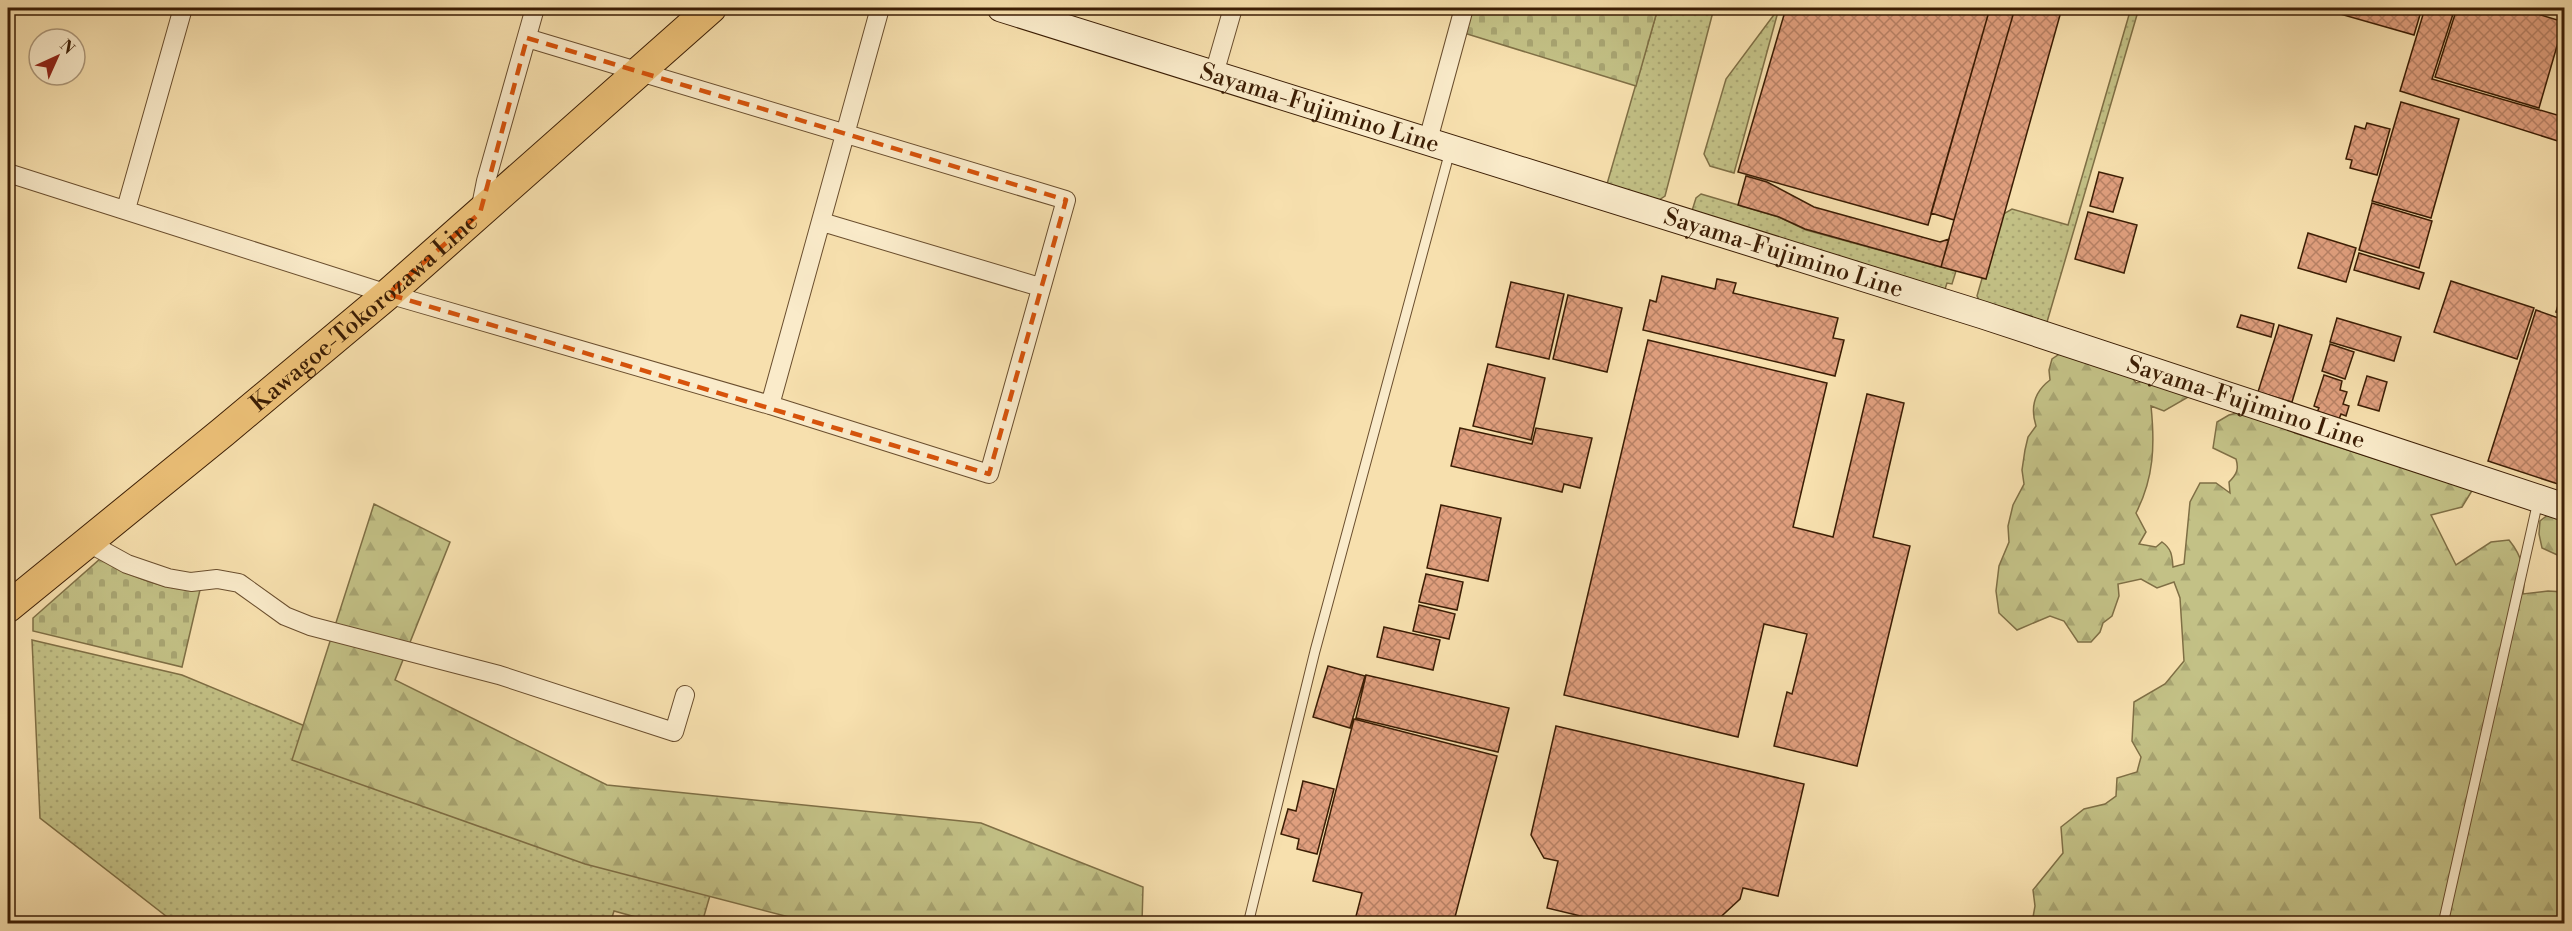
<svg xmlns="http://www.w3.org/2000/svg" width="2572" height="931" font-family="'Libre Bodoni',serif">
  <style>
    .grass { fill: url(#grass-dots); stroke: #7f6f45; stroke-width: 1.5 }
    .forest { fill: url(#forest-firs); stroke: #7f6f45; stroke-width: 1.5 }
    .cemetery { fill: url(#cemetery-stones); stroke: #7f6f45; stroke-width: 1.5 }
    .building { fill: url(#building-cross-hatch); stroke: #3b1d04; stroke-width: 1.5 }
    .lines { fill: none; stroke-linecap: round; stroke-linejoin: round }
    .lane-casing { stroke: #6a4e2e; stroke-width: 11 }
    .street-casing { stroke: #6a4e2e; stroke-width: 20 }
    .secondary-casing { stroke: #3b1d04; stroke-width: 29 }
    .primary-casing { stroke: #3b1d04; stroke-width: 32 }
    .lane { stroke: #faebca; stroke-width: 9 }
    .street { stroke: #faebca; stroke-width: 18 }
    .secondary { stroke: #faebca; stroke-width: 27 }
    .primary { stroke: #ecc077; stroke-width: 30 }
    .marked { fill: none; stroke: #d7530b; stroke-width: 4.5; stroke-dasharray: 12 8; stroke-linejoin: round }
    .labels { text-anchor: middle; stroke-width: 4.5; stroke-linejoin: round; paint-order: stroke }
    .street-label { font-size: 24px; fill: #3b1d04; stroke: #faebca }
  </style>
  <defs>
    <pattern id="grass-dots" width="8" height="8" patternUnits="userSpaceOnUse" patternTransform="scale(1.5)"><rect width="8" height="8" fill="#c3c186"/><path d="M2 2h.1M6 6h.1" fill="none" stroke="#a8a572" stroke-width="1.8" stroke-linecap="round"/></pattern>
    <pattern id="forest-firs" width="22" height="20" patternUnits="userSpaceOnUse" patternTransform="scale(1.5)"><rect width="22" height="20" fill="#c3c186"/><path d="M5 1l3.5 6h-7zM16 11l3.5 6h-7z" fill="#a8a572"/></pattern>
    <pattern id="cemetery-stones" width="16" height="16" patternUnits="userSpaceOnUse" patternTransform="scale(1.5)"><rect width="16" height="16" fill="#c3c186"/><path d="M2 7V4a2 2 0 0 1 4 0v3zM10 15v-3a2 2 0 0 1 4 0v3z" fill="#a8a572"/></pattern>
    <pattern id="building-cross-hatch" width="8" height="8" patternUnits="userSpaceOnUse" patternTransform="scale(1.5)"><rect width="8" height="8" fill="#e09f7e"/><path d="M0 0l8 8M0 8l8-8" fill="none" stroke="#b78165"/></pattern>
  </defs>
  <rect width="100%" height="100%" fill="#f7e0ae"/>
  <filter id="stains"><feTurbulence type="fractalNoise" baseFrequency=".00333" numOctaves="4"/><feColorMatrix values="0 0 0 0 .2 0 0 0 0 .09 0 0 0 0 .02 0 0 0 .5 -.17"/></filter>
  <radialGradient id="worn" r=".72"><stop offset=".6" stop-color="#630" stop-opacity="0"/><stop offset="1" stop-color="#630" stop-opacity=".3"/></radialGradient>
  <path class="grass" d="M1658,8H1714L1665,196L1659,200L1607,184Z
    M1779,8L1734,173L1710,166L1704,154L1726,79Z
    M2131,8H2139L2047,322L1980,302L1977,296L2000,216L2012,209L2068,225Z
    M1701,194L1779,217L1806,230L1956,271L1952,284L1947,283L1945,289L1691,214L1696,198Z
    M32,640L182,675L628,860L713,885L702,923H657L614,911L610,924L175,923L40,818Z"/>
  <path class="forest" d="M2064,351L2124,366L2136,383L2154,378L2197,392L2164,411L2151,406C2155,445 2154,478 2136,513L2146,532L2139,544L2156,547L2162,542C2172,549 2172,556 2173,567L2184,564L2190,502L2200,483H2216L2230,493L2229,482C2237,474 2239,469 2236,459L2213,448L2217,422L2229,415L2244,411L2274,418L2295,433L2401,467L2436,474L2473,489L2462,507L2431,515L2456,565L2491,542L2509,540C2523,557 2526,573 2523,594L2548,591L2564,592V923H2032L2035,906L2033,890L2063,853L2061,827L2084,809L2105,804L2116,796L2117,778L2137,772L2141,757L2132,741L2134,702L2165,684L2184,661L2180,598L2174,582L2157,588L2141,579L2118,584L2119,596L2112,616L2103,623L2100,632L2091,642H2078L2064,621L2050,616L2017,630L1999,613L1996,591L1999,566L2009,542L2008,526L2013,505L2024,484L2022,470L2025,450L2028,437L2036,426C2030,407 2034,392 2050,380L2049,370L2052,359Z
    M374,504L450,542L395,680L607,785L981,823L1143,887L1142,923H812L585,864L292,760Z
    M2549,514L2564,520V558L2542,548L2539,534L2540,521Z"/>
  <path class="cemetery" d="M1472,8H1658L1636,86L1464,33Z
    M100,559C134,577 161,590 200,590L182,667L33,631V618Z"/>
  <path class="building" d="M1786,8H1990L1928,225L1738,172Z
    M1990,8H2062L1986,279L1941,267L1954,220L1931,213Z
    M1990,8H2015L1954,220L1931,213Z
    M2326,8H2422L2414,35L2326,10Z
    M2425,8H2455L2432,79L2564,117V143L2400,91Z
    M2457,8H2518L2564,22L2539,108L2435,77Z
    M2401,102L2459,119L2431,218L2372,201Z
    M2367,123L2390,129L2377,175L2350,168L2352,160L2346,159L2355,126L2365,129Z
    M2099,172L2123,178L2113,212L2090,206Z
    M1746,176L1767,182L1814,207L1940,242L1949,239L1941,267L1805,229L1779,217L1738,205Z
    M2372,203L2432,221L2419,268L2359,250Z
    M2088,212L2137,225L2124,273L2075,259Z
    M2308,233L2356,248L2346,282L2298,268Z
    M2359,253L2424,273L2419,289L2354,270Z
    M1662,276L1715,289L1717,279L1736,283L1733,293L1838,318L1833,338L1844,340L1835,376L1643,330L1650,300L1656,302Z
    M2451,281L2534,308L2517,359L2434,332Z
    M1511,282L1564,294L1549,359L1496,347Z
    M2564,285V315L2556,312Z
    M1568,295L1622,308L1607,372L1553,359Z
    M2536,310L2564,320V486L2488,461Z
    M2241,315L2274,324L2271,337L2237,327Z
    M2337,318L2401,337L2394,361L2330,342Z
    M2279,325L2312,335L2292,402L2258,392Z
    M1648,340L1827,383L1793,527L1833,537L1867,394L1904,403L1873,537L1910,546L1857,766L1774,746L1787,692L1792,694L1807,634L1764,624L1738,737L1564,695Z
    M2330,344L2354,352L2345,379L2322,371Z
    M1488,364L1545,378L1531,440L1473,426Z
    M2324,375L2342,381L2340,390L2347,392L2343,404L2349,406L2346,416L2341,414L2339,419L2317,412L2319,408L2314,406Z
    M2367,376L2387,382L2379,411L2358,405Z
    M1460,428L1532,444L1536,428L1592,438L1580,488L1564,484L1562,492L1451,466Z
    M1441,505L1501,518L1488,581L1427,568Z
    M1426,574L1463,582L1457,610L1419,602Z
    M1419,605L1455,614L1449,639L1413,631Z
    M1384,627L1440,640L1433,670L1377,657Z
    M1328,666L1365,676L1350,728L1313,717Z
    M1366,675L1509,708L1498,752L1356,718Z
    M1354,719L1497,756L1455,917L1457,918L1456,924H1370L1355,920L1362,893L1313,881Z
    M1556,726L1804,784L1778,896L1743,888L1740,899L1713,924H1614L1547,908L1558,861L1544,858L1531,835Z
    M1303,781L1334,789L1317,854L1297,849L1299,839L1281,834L1288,809L1296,811Z"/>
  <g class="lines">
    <g class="lane-casing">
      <path id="lane" d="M1248,924L1315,651L1450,151
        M2443,924L2538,501"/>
    </g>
    <g class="street-casing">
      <path id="street" d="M1214,74L1233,8
        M1428,140L1464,8
        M8,173L388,294L770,405L989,474L1066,200L527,38
        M126,209L183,8
        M480,211L486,181L535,8
        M822,222L1040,287
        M770,405L880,8
        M87,542L127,564L168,578L191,582L217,579L239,583L285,616L310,626L499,675L674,732L685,695"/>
    </g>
    <g class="secondary-casing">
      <g id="secondary">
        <path id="s1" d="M1001,8L1983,315L2564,507"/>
      </g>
    </g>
    <g class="primary-casing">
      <g id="primary">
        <path id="s2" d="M8,607L223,432L388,294L711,8"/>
      </g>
    </g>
    <use href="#lane" class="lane"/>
    <use href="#street" class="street"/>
    <use href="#secondary" class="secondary"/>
    <use href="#primary" class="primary"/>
  </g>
  <path class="marked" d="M527,38L1066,200L989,474L388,294L480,213Z"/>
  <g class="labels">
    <g class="street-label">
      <text dy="8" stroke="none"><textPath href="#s1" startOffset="334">Sayama-Fujimino Line</textPath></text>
      <text dy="8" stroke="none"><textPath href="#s1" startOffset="820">Sayama-Fujimino Line</textPath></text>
      <text dy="8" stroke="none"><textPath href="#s2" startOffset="462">Kawagoe-Tokorozawa Line</textPath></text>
      <text dy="8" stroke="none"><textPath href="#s1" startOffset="1306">Sayama-Fujimino Line</textPath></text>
    </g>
  </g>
  <rect width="2572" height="931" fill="none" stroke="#f7e0ae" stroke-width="30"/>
  <rect x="9" y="9" width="2554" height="913" fill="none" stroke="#3b1d04" stroke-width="3"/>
  <rect x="15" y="15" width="2542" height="901" fill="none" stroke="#3b1d04" stroke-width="1.5"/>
  <g transform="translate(57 57) rotate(45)"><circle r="28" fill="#faebca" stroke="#ae997b" stroke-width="1.5"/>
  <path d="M0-4.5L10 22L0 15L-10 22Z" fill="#8f2418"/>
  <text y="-9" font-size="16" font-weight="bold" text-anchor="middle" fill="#3b1d04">N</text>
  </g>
  <rect width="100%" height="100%" filter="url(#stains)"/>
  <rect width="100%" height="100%" fill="url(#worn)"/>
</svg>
